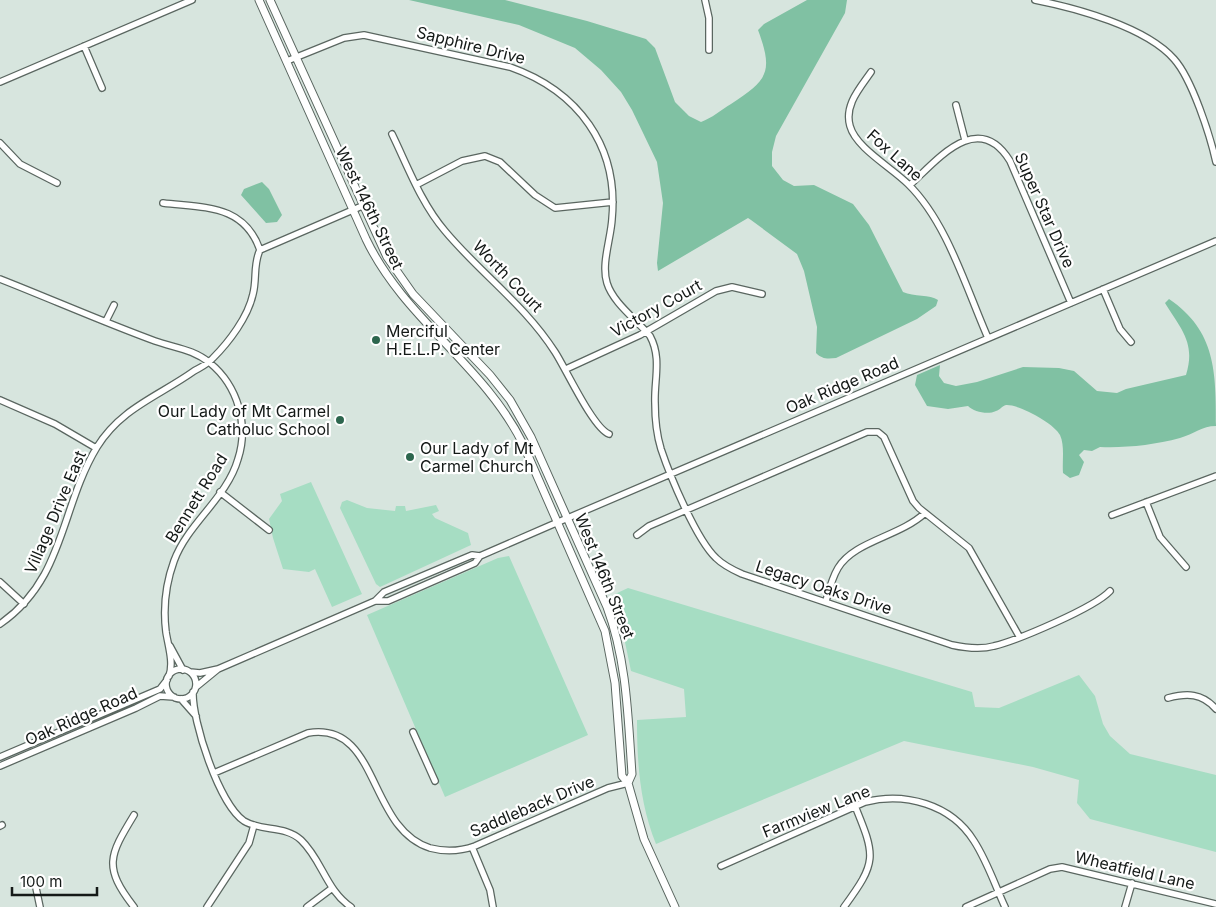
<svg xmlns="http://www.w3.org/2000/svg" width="1216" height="907" font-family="Inter,sans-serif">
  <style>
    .green { fill: #a6ddc3 }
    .water { fill: #80c1a3 }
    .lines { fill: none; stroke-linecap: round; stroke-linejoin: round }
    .minor-casing { stroke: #5a6660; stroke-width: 8 }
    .major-casing { stroke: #5a6660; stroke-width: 9 }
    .minor { stroke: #fff; stroke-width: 5.5 }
    .major { stroke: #fff; stroke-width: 7 }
    .poi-dot { fill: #2d664e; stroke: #fff; stroke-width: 2 }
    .labels { text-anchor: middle; stroke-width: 4.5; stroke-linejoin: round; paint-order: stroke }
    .street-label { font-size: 16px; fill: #141917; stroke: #fff }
    .poi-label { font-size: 16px; fill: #141917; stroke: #fff; text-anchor: start }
  </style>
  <rect width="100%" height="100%" fill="#d7e5de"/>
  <path class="green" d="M311,482L362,594L332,607L315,569L309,572L283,569L273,538L269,519L282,501L280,494Z
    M347,500L367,508L395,511L396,506H405L406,511L436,505L439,511L432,514L435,518L468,533L471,545L380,587L376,584L340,508L342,502Z
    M509,556L588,735L445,797L367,615L498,558Z
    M628,588L972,692L975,707L999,708L1079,675L1095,696L1103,724L1110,736L1130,754L1216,775V852L1090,819L1077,803L1079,780L1033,767L904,741L656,844C640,804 637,764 637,720L686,717L684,689L631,671L615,594Z"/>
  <path class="water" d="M409,0H505L587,21L646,39L655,48L675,102L689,116L701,122C712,118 721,110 731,104C767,80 774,73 758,30L764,24L807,0H847L845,13L776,136L772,152V166L783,180L794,186L814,185L853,204L869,225L903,292C914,297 930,294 938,300L936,306L917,319L836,358C827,359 822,359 816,353L817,327L804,271L797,254L751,220L748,218L658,271L657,263L663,203L657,162L632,110L621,92L601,70L575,48L519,25Z
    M262,182L269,189L282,215L277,222L266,223L241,195L244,189Z
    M1169,299C1216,331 1216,372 1216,426C1202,426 1194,434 1180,438C1154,445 1126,448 1100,447L1092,451L1084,450L1079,455L1084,462L1079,475L1070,478L1063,473C1062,461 1065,446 1060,435C1055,424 1019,404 1006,405C1002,406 1000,410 996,411C988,415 974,412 968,406L948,409L927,406L915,385L917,375L940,365L939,376L944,383L956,386L977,382L1023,367L1059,368L1074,371L1097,391L1117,393L1126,389L1186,375C1196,343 1181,329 1165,303Z"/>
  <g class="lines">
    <g class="minor-casing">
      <path id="minor" d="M705,0L709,18V50
        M1035,0C1076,8 1146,27 1174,59C1192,79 1210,135 1216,162
        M84,46L102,88
        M287,61L344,38L364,35L510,67C578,91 619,146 612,219C611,238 601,264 607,283C613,303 637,320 650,336C662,358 654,380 655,403C655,418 657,436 661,449C670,476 696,539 716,558C723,565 733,570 742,574L952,645C966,648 980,650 994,646C1018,640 1094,608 1110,591
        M871,72C860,88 844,105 850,126C856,148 891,167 908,184C947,222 966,288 988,338
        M0,82L192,0
        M956,105L965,140
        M392,134C408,167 421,203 445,231C480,273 525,305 555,352C566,369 593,428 609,434
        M0,143L20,164L57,183
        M416,185L462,161L485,156L500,162L535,195L555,208L613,202
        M910,185C937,160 978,109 1010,161L1071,303
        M163,203C204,208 244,204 260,250
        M0,279C51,299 103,322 155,341C175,348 193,349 210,363C238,386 249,425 238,459C227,498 188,523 174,561C166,583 163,608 166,632C168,645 174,663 169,676
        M1103,289L1120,329L1131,342
        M106,321L114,305
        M566,369L640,335L716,291L732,287L762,294
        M0,400L55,424L96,448
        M220,492L269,530
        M1146,502L1160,537L1186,567
        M1112,515L1216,476
        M637,535L649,526L867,432H878L884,437L913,501L919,508L969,548L1019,636
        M0,582L24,604
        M375,601L384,592L472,555L480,556
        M826,601C829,590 832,578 838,568C854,541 899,537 925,513
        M0,624C65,579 60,508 97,447C121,408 159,396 194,371C201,367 208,364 213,358C229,342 248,317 253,294C257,279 253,264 260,250L362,206
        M170,646L183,670
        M166 684a15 15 0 1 1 30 0a15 15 0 1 1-30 0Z
        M190,672L200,673L218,669L375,601H388L475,563L480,556L549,526L1216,241
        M196,687L218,669
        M193,692C192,721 219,804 244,821C262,832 285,825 301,840C322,860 326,890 351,907
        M1168,698C1187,693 1202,693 1216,709
        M181,699L196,716
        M413,732L435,781
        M0,757L160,689L167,680
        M0,766L136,708L160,696L174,697
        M214,773L308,733C380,721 367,828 430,848C445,852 461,851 475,846L608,788L628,783
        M134,815C109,856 103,867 134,907
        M0,826L2,825
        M472,847L490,890L493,907
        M721,866L865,802C905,792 951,804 974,841C987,861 995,885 1005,907
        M36,888L40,907
        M207,907L249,843L254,825
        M307,907L331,889
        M844,907C877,862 876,857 855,806
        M966,907L1050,869L1062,867L1216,904
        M1125,907L1132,883"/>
    </g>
    <g class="major-casing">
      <path id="major" d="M259,0L366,239C404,319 484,365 523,444L605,631L615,683L622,776L628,783L644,839L675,907
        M270,0L387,257L413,294L490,375L510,400L531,437L607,607C627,661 628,717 632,774L628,783"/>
    </g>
    <use href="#minor" class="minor"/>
    <use href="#major" class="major"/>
  </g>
  <g class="poi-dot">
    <circle cx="376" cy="340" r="5"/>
    <circle cx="340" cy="420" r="5"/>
    <circle cx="410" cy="457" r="5"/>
  </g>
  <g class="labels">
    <g class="street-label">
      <text transform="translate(471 45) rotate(14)" y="6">Sapphire Drive</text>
      <text transform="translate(895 155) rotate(42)" y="6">Fox Lane</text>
      <text transform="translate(370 208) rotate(64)" y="6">West 146th Street</text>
      <text transform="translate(1045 210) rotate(66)" y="6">Super Star Drive</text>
      <text transform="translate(508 276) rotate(46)" y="6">Worth Court</text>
      <text transform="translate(656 308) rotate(-29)" y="6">Victory Court</text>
      <text transform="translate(842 385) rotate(-23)" y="6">Oak Ridge Road</text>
      <text transform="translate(196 498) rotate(-58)" y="6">Bennett Road</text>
      <text transform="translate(55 512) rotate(-67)" y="6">Village Drive East</text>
      <text transform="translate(605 576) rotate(68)" y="6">West 146th Street</text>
      <text transform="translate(824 587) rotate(18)" y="6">Legacy Oaks Drive</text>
      <text transform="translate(81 716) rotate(-24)" y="6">Oak Ridge Road</text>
      <text transform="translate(532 806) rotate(-23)" y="6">Saddleback Drive</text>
      <text transform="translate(816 811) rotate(-22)" y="6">Farmview Lane</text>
      <text transform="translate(1135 870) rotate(13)" y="6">Wheatfield Lane</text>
    </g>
    <g class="poi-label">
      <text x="386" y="337">Merciful<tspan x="386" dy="18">H.E.L.P. Center</tspan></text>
      <text x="330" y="417" text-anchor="end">Our Lady of Mt Carmel<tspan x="330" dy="18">Catholuc School</tspan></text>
      <text x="420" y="454">Our Lady of Mt<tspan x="420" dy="18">Carmel Church</tspan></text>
    </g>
  </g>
  <path d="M12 887v8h85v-8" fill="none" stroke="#141917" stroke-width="2.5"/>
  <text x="20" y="887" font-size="15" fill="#141917" stroke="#ffffff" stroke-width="4" paint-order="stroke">100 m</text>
</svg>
